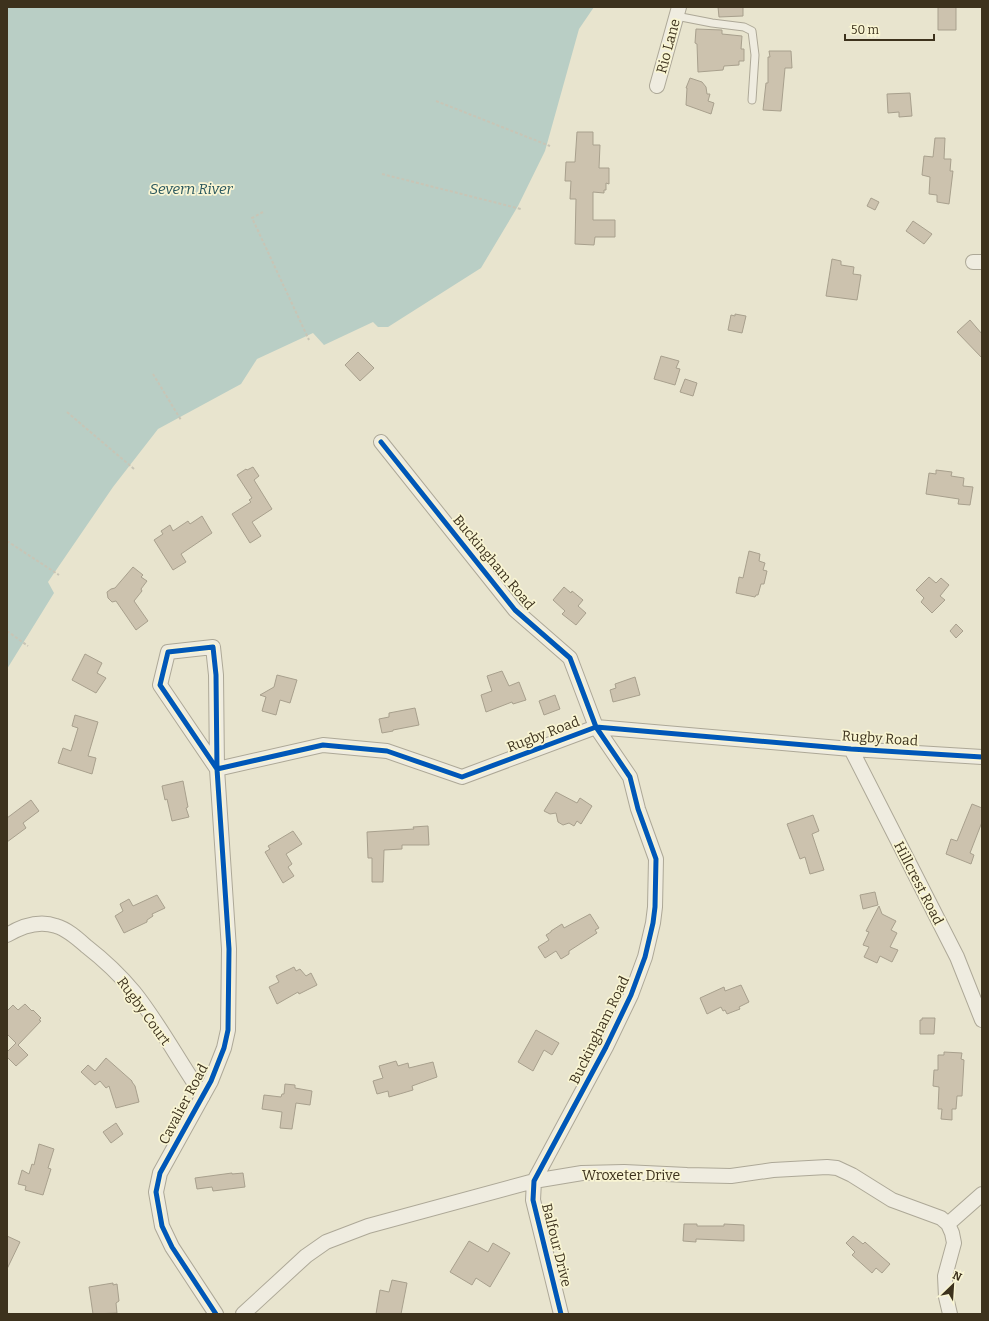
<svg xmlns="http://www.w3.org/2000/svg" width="989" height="1321" font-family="Bitter,serif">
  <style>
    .water { fill: #b9cec5 }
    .building { fill: #ccc2ae; stroke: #a8a08d }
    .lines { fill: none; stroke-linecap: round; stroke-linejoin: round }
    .service-casing { stroke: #ada897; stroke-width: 9 }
    .minor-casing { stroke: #ada897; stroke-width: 16 }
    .path { stroke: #c8c5b6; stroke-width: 2; stroke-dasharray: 3 2; stroke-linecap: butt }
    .service { stroke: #efece0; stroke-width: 7 }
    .minor { stroke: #efece0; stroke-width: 14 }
    .cycleway-casing { stroke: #f9f5d3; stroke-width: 8 }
    .cycleway { stroke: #0057b8; stroke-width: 5 }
    .labels { text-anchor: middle; stroke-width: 3.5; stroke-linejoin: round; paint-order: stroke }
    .street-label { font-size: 14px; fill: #3d321d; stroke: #f9f5d3 }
    .water-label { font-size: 15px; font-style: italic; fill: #2b585e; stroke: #f9f5d3 }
  </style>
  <rect width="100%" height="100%" fill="#e8e4ce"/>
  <path class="water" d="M7,7H594L579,29L545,151L518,206L481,268L388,327H378L373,322L324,345L313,333L257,359L241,384L158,429L113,487L48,582L54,593L7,669Z"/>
  <path class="building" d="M718,7H743V16L719,17Z
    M938,7H956V30H938Z
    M696,29L722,30V34L742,36L741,49H744V61H739V65L724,66L723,70L698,72L697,44L695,43Z
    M769,51H791L792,68H785L781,111L763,110L766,83H768V57H770Z
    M690,78L702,82L706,87L707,94H710L708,101L714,103L711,114L686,105L687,88H686Z
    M910,93L912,116L899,117V112L888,113L887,94Z
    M577,132H593V145H600L599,168H609V184L606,183V190H604V193L593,192V220H615V237H595L594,245L575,244L576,199H570L571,181H565L566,162H575Z
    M935,138H945L944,159H951L950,171H953L949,204L937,202V195L929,194L930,177L922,175L924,156L933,157Z
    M871,198L879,202L875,210L867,206Z
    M913,221L932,234L924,244L906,231Z
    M832,259L841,261V265L854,267L853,274L861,275L857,300L826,296Z
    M735,314L746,316L742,333L728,330L731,315L735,316Z
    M970,320L982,334V358L957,332Z
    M358,352L374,368L360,381L345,365Z
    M661,356L679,361L676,368L680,369L675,385L654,379Z
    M685,379L697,383L693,396L680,392Z
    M253,467L259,476L254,480L272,509L252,522L261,536L250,543L232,514L251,502L249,500L252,498L237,475L246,469L247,470Z
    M936,470L952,472L951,476L964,478L963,486L973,487L970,505L958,504L959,499L926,494L929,473L936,474Z
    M202,516L212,533L181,554L186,562L173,570L154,540L163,534L161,531L170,525L173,531L188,521L190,524Z
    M749,551L760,554L759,561L765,563L763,570L767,571L764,584H761L758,595H756L755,597L736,593L739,577L743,578Z
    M133,567L143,575L141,577L147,581L141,589L142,591L134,601L148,621L136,630L116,601L112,602L108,598L107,592L111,589L115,588Z
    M929,577L936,583L941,578L949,585L940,596L945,600L932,613L921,602L924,598L916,590Z
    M564,587L571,593L572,591L583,600L578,606L586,613L576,625L562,614L565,611L553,600Z
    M956,624L963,631L956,638L950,631Z
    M85,654L102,663L97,673L106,678L96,693L72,680Z
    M502,671L509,686L519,682L526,700L513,704L512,702L486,712L481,695L492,691L487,676Z
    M277,675L297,680L290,703L280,700L276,715L262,711L266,697L260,695L274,687Z
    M635,677L640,695L613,702L610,690L616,688L615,684Z
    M555,695L560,709L544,715L539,701Z
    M415,708L419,725L393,730V731L382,733L379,719L389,717V713Z
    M75,715L98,722L88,756L96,758L92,774L58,763L63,748L71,751L78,728L72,726Z
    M183,781L188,807L186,808L189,817L172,821L167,799L165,800L162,786Z
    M556,792L577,803L580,798L592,806L581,824L577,821L574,826L569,823L563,825L558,822L556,813L550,814L544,811Z
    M31,800L39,811L23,823L26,828L7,842V818Z
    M972,804L982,808V822L970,853L974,855L971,864L946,854L951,839L957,841Z
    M813,815L819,831L812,834L824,870L810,874L805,857L800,859L787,824Z
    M428,826L429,845H402V849L384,850L383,882H372V858H368L367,832L414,829L413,827Z
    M293,831L302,844L286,854L292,864L288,867L294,876L283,883L265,852L270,849L268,846Z
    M875,892L878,905L863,909L860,895Z
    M157,895L165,908L152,914L153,916L147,920V922L124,933L115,916L123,911L120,904L129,899L133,906Z
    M879,906L882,914L896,921L891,930L897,933L890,947L898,950L892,962L880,956L877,963L864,957L869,947L863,945L869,932L866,931Z
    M590,914L599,928L595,930L597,933L569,951V954L561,959L556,951L545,958L538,947L549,940L546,935L551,932V931L562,924L564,928Z
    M294,967L296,971L300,969L306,976L311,973L317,985L299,994L298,992L277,1004L269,987L279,982L276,976Z
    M741,985L749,1002L739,1007L740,1009L727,1014L725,1010L723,1011L721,1007L707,1014L700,998L724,987L725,991Z
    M25,1004L32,1011L33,1010L41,1018L39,1020L41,1021L18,1045L28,1055L16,1066L7,1057V1052L16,1043L7,1034V1011L13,1005L18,1010Z
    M922,1018H935L934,1034H920V1020H922Z
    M536,1030L559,1043L552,1055L544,1050L533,1071L518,1062Z
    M944,1052L962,1053L961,1059L964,1060L962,1096H957L956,1109H952V1120L941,1119L942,1109H938L939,1087L933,1086L934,1070H938V1055H944Z
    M106,1058L132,1081V1082L135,1086L139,1102L116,1108L109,1086L106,1088L100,1081L95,1085L81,1072L88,1065L95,1071Z
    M396,1061L398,1066L408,1063L409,1068L433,1062L437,1077L412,1086L413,1090L403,1093L389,1097L388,1091L377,1094L373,1081L383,1078L379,1066Z
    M285,1084L295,1085V1088L312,1091L310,1105L296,1103L292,1129L280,1128L282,1112L262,1109L264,1095L281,1097L282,1094H284Z
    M116,1123L123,1134L111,1143L103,1132Z
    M39,1144L54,1149L48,1168L51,1169L43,1195L25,1190L26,1186L18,1184L22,1170L29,1174L32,1164L34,1165Z
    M232,1173V1174L243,1173L245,1187L213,1191L212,1187L197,1189L195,1178Z
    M684,1224H697V1226H724V1224L744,1225V1241L696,1239V1242L683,1241Z
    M7,1236L20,1242L7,1269Z
    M853,1236L863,1244L865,1242L866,1243L890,1264L882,1273L876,1268L872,1273L852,1255L855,1252L846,1243Z
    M469,1241L488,1252L493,1243L510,1253L490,1287L476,1278L472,1285L450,1272Z
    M392,1280L407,1283L401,1314H376L380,1290L389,1292Z
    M113,1283V1285L117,1284L119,1301L116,1303L117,1313L93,1314L89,1287Z"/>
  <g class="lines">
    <g class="service-casing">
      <path id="service" d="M676,16L712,23L744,27L752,31L755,55L752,100"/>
    </g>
    <g class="minor-casing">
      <path id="minor" d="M657,86L679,7
        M973,262H982
        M381,442L515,610L570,658L596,727L630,777L638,809L656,859L655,907L653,923L645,957L631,995L606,1047L534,1181L533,1200L561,1314
        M851,749L957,957L982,1020
        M7,935C22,926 39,920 56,926C67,929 77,938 86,946C104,960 120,975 134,992C159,1023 180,1063 203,1096
        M948,1224L982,1194
        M216,1314L172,1247L162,1226L156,1192L160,1173L211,1081L224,1048L228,1030L229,949L217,769L216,675L213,647L168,652L160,685L217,769L323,745L387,751L462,777L596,727L851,749L982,757
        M243,1314L306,1256L326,1242L368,1226L534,1181L582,1173L624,1172L687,1175L731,1176L773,1170L827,1167L837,1168L852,1175L892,1200L941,1218L948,1224L952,1233L954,1243L945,1276L946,1297L950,1314"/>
    </g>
    <path class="path" d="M436,101L550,146
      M382,174L521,209
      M263,212L252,218L309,340
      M153,374L181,420
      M67,412L134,469
      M7,541L59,575
      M7,631L28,646"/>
    <use href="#service" class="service"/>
    <use href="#minor" class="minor"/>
    <g class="cycleway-casing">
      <path id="cycleway" d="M381,442L515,610L570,658L596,727L630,777L638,809L656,859L655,907L653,923L645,957L631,995L606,1047L534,1181L533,1200L561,1314
        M216,1314L172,1247L162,1226L156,1192L160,1173L211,1081L224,1048L228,1030L229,949L217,769L216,675L213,647L168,652L160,685L217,769L323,745L387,751L462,777L596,727L851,749L982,757"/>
    </g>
    <use href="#cycleway" class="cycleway"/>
  </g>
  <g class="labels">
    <g class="street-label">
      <text transform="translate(668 46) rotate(-75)" y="5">Rio Lane</text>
      <text transform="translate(494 562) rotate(50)" y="5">Buckingham Road</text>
      <text transform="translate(543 734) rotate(-21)" y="5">Rugby Road</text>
      <text transform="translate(880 738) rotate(4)" y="5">Rugby Road</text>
      <text transform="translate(919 883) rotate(63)" y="5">Hillcrest Road</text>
      <text transform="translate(144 1011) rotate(54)" y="5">Rugby Court</text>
      <text transform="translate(599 1030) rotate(-64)" y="5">Buckingham Road</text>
      <text transform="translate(183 1104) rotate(-62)" y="5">Cavalier Road</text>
      <text x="631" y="1180">Wroxeter Drive</text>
      <text transform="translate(557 1245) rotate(76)" y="5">Balfour Drive</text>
    </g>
    <g class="water-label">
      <text x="191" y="194">Severn River</text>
    </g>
  </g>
  <rect width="989" height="1321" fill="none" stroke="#3d321d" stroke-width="16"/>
  <g transform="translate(953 1285) rotate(25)" stroke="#f9f5d3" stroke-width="3" paint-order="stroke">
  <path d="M0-3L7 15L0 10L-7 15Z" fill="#3d321d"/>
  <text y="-6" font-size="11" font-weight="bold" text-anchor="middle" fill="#3d321d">N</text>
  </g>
  <path d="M845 34v6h89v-6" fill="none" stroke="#3d321d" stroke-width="2"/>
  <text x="851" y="34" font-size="12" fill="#3d321d" stroke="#f9f5d3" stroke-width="3" paint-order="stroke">50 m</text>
</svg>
